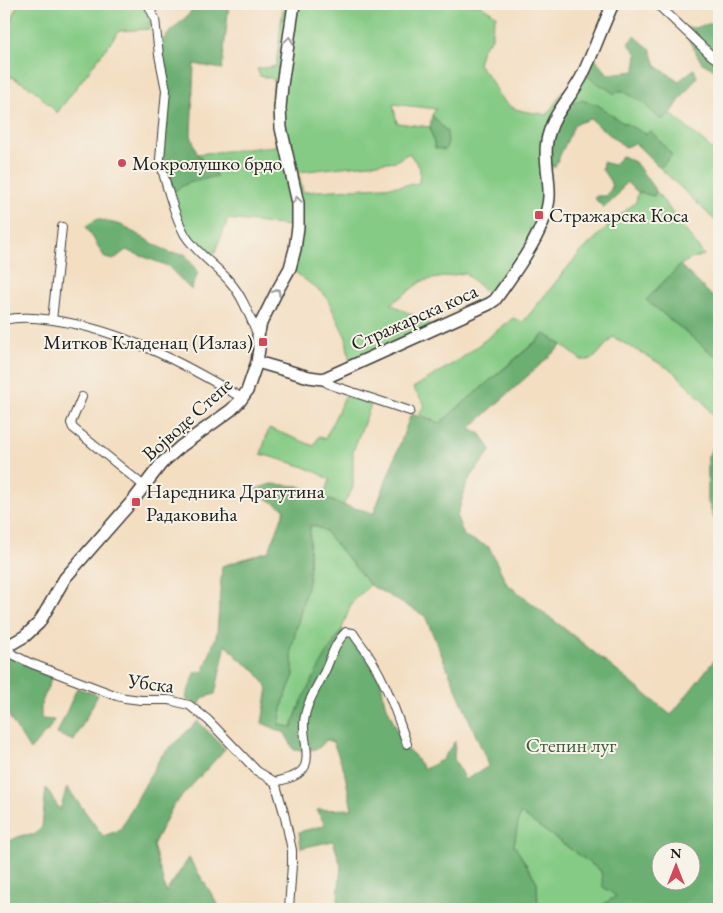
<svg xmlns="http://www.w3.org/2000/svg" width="723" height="913" font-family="'EB Garamond',serif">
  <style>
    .green { fill: #85cb85; stroke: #507450; fill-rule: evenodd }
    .forest { fill: #6caf72; stroke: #446647; fill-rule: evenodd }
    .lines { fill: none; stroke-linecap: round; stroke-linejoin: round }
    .street-casing { stroke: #3c3935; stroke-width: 10 }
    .secondary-casing { stroke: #3c3935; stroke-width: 14 }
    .street { stroke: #fff; stroke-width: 8 }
    .secondary { stroke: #fff; stroke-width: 11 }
    .oneway { stroke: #999 }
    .poi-dot { fill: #d1495b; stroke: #f7f3e8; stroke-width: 2 }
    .labels { text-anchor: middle; stroke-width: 4; stroke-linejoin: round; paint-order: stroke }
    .poi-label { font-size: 20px; fill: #1c1c1c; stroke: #f7f3e8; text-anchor: start }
    .street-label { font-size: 20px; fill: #1c1c1c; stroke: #f7f3e8 }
    .park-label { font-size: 20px; fill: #415941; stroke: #f7f3e8 }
  </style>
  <rect width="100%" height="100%" fill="#f7f3e8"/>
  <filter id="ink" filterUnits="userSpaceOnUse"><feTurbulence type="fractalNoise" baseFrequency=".02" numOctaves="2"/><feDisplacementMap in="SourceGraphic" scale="10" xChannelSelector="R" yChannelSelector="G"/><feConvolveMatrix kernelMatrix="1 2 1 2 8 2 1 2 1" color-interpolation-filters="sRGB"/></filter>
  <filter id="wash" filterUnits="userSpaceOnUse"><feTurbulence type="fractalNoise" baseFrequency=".0096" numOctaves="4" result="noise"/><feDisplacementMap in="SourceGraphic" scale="20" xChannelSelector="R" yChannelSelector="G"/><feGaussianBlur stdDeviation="1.12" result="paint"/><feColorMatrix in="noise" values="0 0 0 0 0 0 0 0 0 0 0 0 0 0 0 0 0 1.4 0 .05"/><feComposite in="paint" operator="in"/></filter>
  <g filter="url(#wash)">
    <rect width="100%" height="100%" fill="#f3dec2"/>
    <path class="green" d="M18,4H145L150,13L149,29L119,31L57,113L33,89L10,76L4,100V41Z
      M282,4H482V6L496,15L492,29V38L482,49L478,64C482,69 487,74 490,79C498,93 500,102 516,109C526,113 536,112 547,115L563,91L575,88L583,74C602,85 623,89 641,101C648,106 655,113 661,120L671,114L719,155V224L660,168L672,155L646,134L620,121L598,105L556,118L547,208L495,300L465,273L422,281L391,304L435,327L350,366L346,338L326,296L290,268L298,227L228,219L211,262L187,235L170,193L188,183L217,176L197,154L277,146L271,102L274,79L260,76L257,69L276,66L283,7ZM393,104L436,109L432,115L447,132L435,148L430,127L397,123ZM409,153L420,168L419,183L399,186L303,192L298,172L396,161Z
      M656,191L704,255L691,259L680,265L646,300L719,359V426L704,402L673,371L613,337L595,357L589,360H581L562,345L544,334L440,423L418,414L425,405L413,388L462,358L513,318L523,322L577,256L613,221L636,202L638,192L654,196Z
      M345,396L371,405L353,451V488L343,505L322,497L330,480C310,466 284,461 261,454L269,428L314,446L319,436L325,439Z
      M310,525L323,529L370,585L351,604L342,629L325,657L298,709L292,728L279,724L284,700L294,675L291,650L309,578Z
      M519,812L601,871L617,896L597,908L598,909H538L537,882L514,845Z"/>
    <path class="forest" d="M185,4H229L222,69L194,64L191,135L197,154L217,176L188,183L170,193L158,160L165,105L159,43L189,14L191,11L189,4Z
      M719,21V72L702,63L681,27L694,28Z
      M635,36L651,50L656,66L679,81L694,69L697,77L679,101L671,114L661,120L642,102L621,90L615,94L583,74L591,54L608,74L635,71L637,54L628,43Z
      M582,100L598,105L620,121L646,134L651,131L672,155L660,168L635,143L625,147L590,119L575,124L554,168L546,156L563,106Z
      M432,115L447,132L448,142L445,150L435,148L430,127Z
      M622,156L635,162L656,191L654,196L638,192L626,182L617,196L604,208L594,198L597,196H607L612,187L610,181L602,169L603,162L613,165Z
      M97,219L121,225L170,253L185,254L198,273L191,290L168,266L126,250L113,260L105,258L86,226Z
      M680,265L719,303V359L646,300Z
      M545,334L562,345L470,428L481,434L491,450L469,480L466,486L457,517L464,536L489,547L507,584L575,637L671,715L719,654V909H597L616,896L603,887L601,871L520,813L514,845L537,882L538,909H337L341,866L333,841L301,848L299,832L325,825L317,810L352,809L344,770L333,742L326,740C324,743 322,745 320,747C313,751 302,751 294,750L285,733L262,723L268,688L255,670L239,659L226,644L215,694L202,698L200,705L186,699L187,694L195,673L204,671L217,633L222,566L269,551L285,509L252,490L271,484L299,486L322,497L339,504L374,513L411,414L440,423ZM310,525L323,529L370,585L425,616L489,766L465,780L454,759L455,741L442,760L424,769L413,754L405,749L384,700L381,680L362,651L342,629C323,660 303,692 292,727L279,725L284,700L294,675L291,650L309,578ZM660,850H690V880H660Z
      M719,433V531L708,502V457Z
      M12,654L54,671L41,705V719L54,720L48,731L44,734L30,750L11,720L4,705V664Z
      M77,688L98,695L74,741L57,734Z
      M198,721L225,749L173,806L153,845L166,892L189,858L221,909H4V843L23,835H34L42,827L46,788L60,810L67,787L103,836L120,830L161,756Z"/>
  </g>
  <g filter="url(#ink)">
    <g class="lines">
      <g class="street-casing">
        <path id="street" d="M148,4L155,19L159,55L166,90L160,159C164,179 175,217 185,235C196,253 216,265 230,282C243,297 250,317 258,336
          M657,4L712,56L719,61
          M4,320C21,316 36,318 53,320C122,330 183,363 242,398
          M52,320L62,227
          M323,379L327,383L334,386L410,411
          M82,397L71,423L73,428L144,486
          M6,645L12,654L30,663L117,696L125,698L141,700H169L189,705L208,720L257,771L275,782L284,813L292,850V864L289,909
          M275,782C285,779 300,777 305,766C310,753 303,737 304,723C305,705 316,689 324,673C331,659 334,643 346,632L353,633L357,639C383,672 394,706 407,744"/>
      </g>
      <g class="secondary-casing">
        <path id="secondary" d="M257,362L309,377L323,379L489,304L495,300C514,273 547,230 549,197C550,176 542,153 549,133C555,111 574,94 583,74C594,51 602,27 613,4
          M4,646L13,643L25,636L39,623L65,578L135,498L161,464L180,447L231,410L240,401L247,391L257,362L259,349L258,336L261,323L277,291L290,268L295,249L298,227V203L281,128L280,108L282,85L294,4"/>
      </g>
      <use href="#street" class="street"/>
      <use href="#secondary" class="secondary"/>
    </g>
    <defs><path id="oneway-chevron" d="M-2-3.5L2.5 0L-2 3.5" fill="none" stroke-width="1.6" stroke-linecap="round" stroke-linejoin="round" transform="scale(1.25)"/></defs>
    <g class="oneway">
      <use href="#oneway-chevron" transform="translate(289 40) rotate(-82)"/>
      <use href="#oneway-chevron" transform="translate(297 200) rotate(-98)"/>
      <use href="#oneway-chevron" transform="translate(277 292) rotate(-61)"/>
    </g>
  </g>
  <g class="poi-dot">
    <circle cx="122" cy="163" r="5"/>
    <rect x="534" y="210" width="10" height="10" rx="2.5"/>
    <rect x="258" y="337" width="10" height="10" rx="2.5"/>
    <rect x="131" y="497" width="10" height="10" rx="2.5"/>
  </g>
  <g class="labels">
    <g class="poi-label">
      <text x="132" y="170">Мокролушко брдо</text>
      <text x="549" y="222">Стражарска Коса</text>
      <text x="253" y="349" text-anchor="end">Митков Кладенац (Излаз)</text>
      <text x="146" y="498">Наредника Драгутина<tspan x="146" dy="23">Радаковића</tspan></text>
    </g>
    <g class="street-label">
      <text transform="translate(414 317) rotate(-24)" y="7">Стражарска коса</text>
      <text transform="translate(187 419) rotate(-42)" y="7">Војводе Степе</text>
      <text transform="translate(151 683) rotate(7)" y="7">Убска</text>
    </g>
    <g class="park-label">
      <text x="571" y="752">Степин луг</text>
    </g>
  </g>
  <rect width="723" height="913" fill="none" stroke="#f7f3e8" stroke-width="20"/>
  <g transform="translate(676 866)"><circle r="24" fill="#f7f3e8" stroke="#9f9d96"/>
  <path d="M0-4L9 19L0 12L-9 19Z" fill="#d1495b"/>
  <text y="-8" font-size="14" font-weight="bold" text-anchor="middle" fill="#1c1c1c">N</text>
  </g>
</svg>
